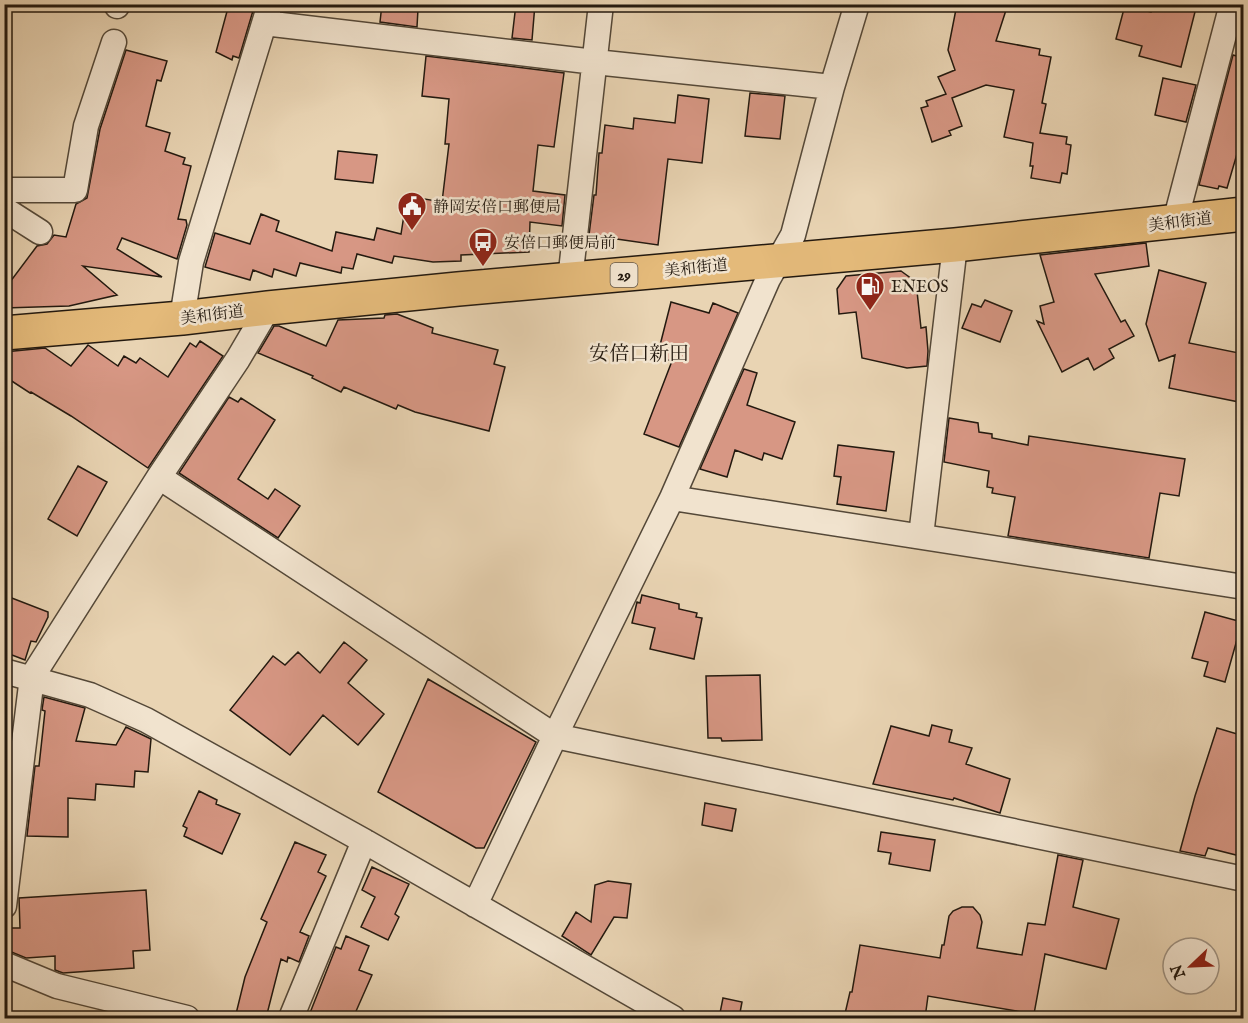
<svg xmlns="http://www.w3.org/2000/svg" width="1248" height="1023" font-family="'IM FELL English','Noto Serif JP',serif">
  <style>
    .building { fill: #d79784; stroke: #23190f; stroke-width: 1.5 }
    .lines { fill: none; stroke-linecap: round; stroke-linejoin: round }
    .minor-casing { stroke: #544838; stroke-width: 27 }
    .primary-casing { stroke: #23190f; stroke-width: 36 }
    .minor { stroke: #f1e3ce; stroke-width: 24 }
    .primary { stroke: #e4ba7a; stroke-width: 33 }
    .labels { text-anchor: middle; stroke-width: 5; stroke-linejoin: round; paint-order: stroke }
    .shield { fill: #f1e3ce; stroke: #615648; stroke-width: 1.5 }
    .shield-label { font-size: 15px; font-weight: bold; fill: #23190f }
    .poi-label { font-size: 16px; fill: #23190f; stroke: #f1e3ce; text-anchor: start }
    .street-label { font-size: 16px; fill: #23190f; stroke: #f1e3ce }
    .quarter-label { font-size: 20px; fill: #23190f; stroke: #f1e3ce }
  </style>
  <rect width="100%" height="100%" fill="#e9d4b3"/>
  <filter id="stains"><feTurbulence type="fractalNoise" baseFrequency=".00333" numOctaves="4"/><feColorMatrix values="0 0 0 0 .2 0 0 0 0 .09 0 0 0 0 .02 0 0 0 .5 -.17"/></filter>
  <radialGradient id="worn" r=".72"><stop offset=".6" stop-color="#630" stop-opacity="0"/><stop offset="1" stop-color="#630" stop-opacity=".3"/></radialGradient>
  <path class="building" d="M229,4H255L239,58L233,56L232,60L216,52Z
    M382,4H411L410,8L418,9L417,27L380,22Z
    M516,4H535L532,40L512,38Z
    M957,4H1008L996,41L1040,49L1039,55L1051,57L1042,103L1046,104L1040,133L1067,137L1066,144L1071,145L1067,174L1062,173L1060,183L1031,178L1033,166H1030L1033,143L1004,137L1014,90L986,85L952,98L962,126L949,131L951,135L932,142L921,108L928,106L926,101L946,94L938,77L955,70L948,50Z
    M1153,4H1197L1181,67L1139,56L1142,46L1116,39L1125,5L1151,12Z
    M126,50L167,61L161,81L157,80L146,126L170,133L165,151L185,158L183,164L191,166L178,219L186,220L187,225L177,259L122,238L117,249L162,277L83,266L117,295L69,306L4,308V290L37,246L47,244L54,235L66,237L76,204L87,198L100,129Z
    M1233,55L1244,58V130L1227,188L1219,186L1218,189L1199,185Z
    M426,56L564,73L554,147L538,145L533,191L565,195L562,226L530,222L529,252L461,255V261L433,262L394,256L392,263L357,254L353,269L342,267L341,273L300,263L296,276L274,269L272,277L253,270L250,280L205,267L215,233L250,244L261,214L279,221L276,231L332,251L336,232L374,240L377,228L401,234L407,196L442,202L449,144H445L449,99L422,96Z
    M1163,78L1196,85L1186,122L1155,115Z
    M750,93L785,96L780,139L745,136Z
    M678,95L709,99L702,163L668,159L658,245L589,235L594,195H596L599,153H602L605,125L633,129L634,118L675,123Z
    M338,151L377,155L373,183L335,179Z
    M1146,243L1149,266L1095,274L1121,322L1125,320L1134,336L1109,349L1114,358L1094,370L1088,358L1062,372L1037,321L1044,324L1040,306L1054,302L1040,255Z
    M1159,270L1206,283L1189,343L1244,354V403L1169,388L1175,355L1159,361L1146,324Z
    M901,271L916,282L921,328L926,327L928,351L927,366L907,368L862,358L856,312L839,314L837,289L846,276Z
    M985,300L1012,311L1000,342L962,328L972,304L981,307Z
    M671,302L709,313L713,303L738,313L679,447L644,434L672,361L657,357Z
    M397,314L433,328L432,333L498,350L494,364L505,367L489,431L415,412L398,405L396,409L344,387L341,392L312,378L313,376L258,353L274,326H279L326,346L338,320L384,318L385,315Z
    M200,341L223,356L148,468L71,416L31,392L30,393L4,376V352L45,348L71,366L88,345L118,366L124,356L136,363L140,358L168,377L190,343L196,347Z
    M744,369L757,373L747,405L795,422L782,459L764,453L762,460L735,450L727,477L700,469Z
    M229,397L238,402L241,398L275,420L238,479L268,499L275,489L300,506L278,538L179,473Z
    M949,418L978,423L979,432L992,434V438L1028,445L1029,436L1185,459L1179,496L1160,493L1149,558L1008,536L1015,497L992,493L993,488L987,487L989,471L944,462Z
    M838,445L894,452L886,511L837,504L841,477L834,476Z
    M78,466L107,482L77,536L48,519Z
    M4,595L48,612V617L36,642L31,641L25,660L4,652Z
    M642,595L679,604V609L697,613L696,617L702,618L694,659L650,649L655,628L632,623L637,602L640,603Z
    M1205,612L1242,622L1225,682L1204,676L1208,662L1192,658Z
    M344,642L367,660L348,683L384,714L358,745L323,715L290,755L230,710L273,656L285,665L298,652L320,673Z
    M760,675L762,740L722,741L721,738H708L706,676Z
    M428,679L536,742L484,848H476L378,792Z
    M44,697L85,708L76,741L116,745L126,727L151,739L148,772L135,771L134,787L96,784L95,800L68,798V837L27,836L35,766H39L45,711L42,710Z
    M932,725L952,730L949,742L972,748L966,764L1010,779L1000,813L954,798L953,800L873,784L891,726L929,736Z
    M1217,728L1244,736V857L1208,848L1205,856L1180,851L1195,796Z
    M199,791L217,800L216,804L240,814L222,854L184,836L187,828L183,826Z
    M705,803L736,809L732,831L702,825Z
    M881,832L935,840L930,871L889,864L891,853L878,851Z
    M295,842L326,855L318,872L326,876L300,932L309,936L299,962L288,957L287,962L281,959L266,1018H235L245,977L267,922L261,919Z
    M1058,855L1083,860L1073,907L1119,919L1106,969L1045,954L1034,1014L928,996L925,1018H903L880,1015L879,1018H844L850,992H852L860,945L940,958L942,945H944L949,916L953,911L962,907H973L980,915L982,922L977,948L1022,955L1028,923L1045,925Z
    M372,867L409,884L395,914L399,917L388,940L361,927L375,897L362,890Z
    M608,881L631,884L627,918L614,917L591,955L562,936L576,912L591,922L595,885Z
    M146,890L150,950L133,951L134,968L63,973L55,970V956L26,958L9,951L11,928H20L19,898Z
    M346,936L369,946L359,970L372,975L353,1018H308L336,947L341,949Z
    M723,998L742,1002L739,1018H719Z"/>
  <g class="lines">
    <g class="minor-casing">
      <path id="minor" d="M117,6L118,4
        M264,23L595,62L832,87
        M4,190H75L86,126L114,42
        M4,209L40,232
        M1175,222L1232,4
        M570,280L601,4
        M182,318L191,262L270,4
        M159,477L555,736L1244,879
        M672,498L1244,587
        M921,536L955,245
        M4,671L90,695L146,720L364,841L673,1018
        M475,905L555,736L672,498L768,279L793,235L832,87L857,4
        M4,906L32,677L159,477L238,359L268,308
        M4,964L57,986L187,1018
        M291,1018L364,841"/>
    </g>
    <g class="primary-casing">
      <path id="primary" d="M4,333L182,318L268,308L458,289L955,245L1244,214"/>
    </g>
    <use href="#minor" class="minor"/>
    <use href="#primary" class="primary"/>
  </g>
  <defs>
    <g id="civic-pin" transform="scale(1.5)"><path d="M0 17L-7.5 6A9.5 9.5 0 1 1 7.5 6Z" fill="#8f2418" stroke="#f1e3ce"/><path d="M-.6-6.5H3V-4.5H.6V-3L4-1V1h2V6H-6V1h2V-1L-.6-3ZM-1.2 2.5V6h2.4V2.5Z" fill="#fff"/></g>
    <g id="bus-pin" transform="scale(1.5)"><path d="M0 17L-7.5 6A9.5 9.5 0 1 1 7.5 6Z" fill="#8f2418" stroke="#f1e3ce"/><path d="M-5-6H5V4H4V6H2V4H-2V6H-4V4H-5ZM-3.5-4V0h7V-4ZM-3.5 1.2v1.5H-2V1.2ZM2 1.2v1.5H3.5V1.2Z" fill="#fff"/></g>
    <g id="fuel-pin" transform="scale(1.5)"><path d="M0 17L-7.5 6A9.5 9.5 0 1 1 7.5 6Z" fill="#8f2418" stroke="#f1e3ce"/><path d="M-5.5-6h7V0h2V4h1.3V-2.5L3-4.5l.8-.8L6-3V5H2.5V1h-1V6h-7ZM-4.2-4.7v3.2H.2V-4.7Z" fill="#fff"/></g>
  </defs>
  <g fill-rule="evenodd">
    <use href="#civic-pin" x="412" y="206"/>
    <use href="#bus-pin" x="483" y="242"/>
    <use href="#fuel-pin" x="870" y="286"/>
  </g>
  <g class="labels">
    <rect class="shield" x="610.5" y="263" width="27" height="24" rx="4.5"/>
    <g class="shield-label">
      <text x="624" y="280">29</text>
    </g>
    <g class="poi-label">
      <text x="433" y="212">静岡安倍口郵便局</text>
      <text x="504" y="248">安倍口郵便局前</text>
      <text x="891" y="292">ENEOS</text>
    </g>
    <g class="street-label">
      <text transform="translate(1180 221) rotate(-7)" y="6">美和街道</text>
      <text transform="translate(696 267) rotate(-6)" y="6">美和街道</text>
      <text transform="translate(212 314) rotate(-7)" y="6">美和街道</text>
    </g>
    <g class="quarter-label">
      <text x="639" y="360">安倍口新田</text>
    </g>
  </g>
  <rect width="1248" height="1023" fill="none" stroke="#e9d4b3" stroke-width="24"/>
  <rect x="6" y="6" width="1236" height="1011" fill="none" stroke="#23190f" stroke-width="3"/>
  <rect x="12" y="12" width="1224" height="999" fill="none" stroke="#23190f" stroke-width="1.5"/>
  <g transform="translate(1191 966) rotate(247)"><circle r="28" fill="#f1e3ce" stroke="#9f9282" stroke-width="1.5"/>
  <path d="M0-4.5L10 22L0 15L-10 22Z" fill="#8f2418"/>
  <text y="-9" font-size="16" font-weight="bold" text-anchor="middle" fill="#23190f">N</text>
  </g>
  <rect width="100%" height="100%" filter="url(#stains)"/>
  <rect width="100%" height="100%" fill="url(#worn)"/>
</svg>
